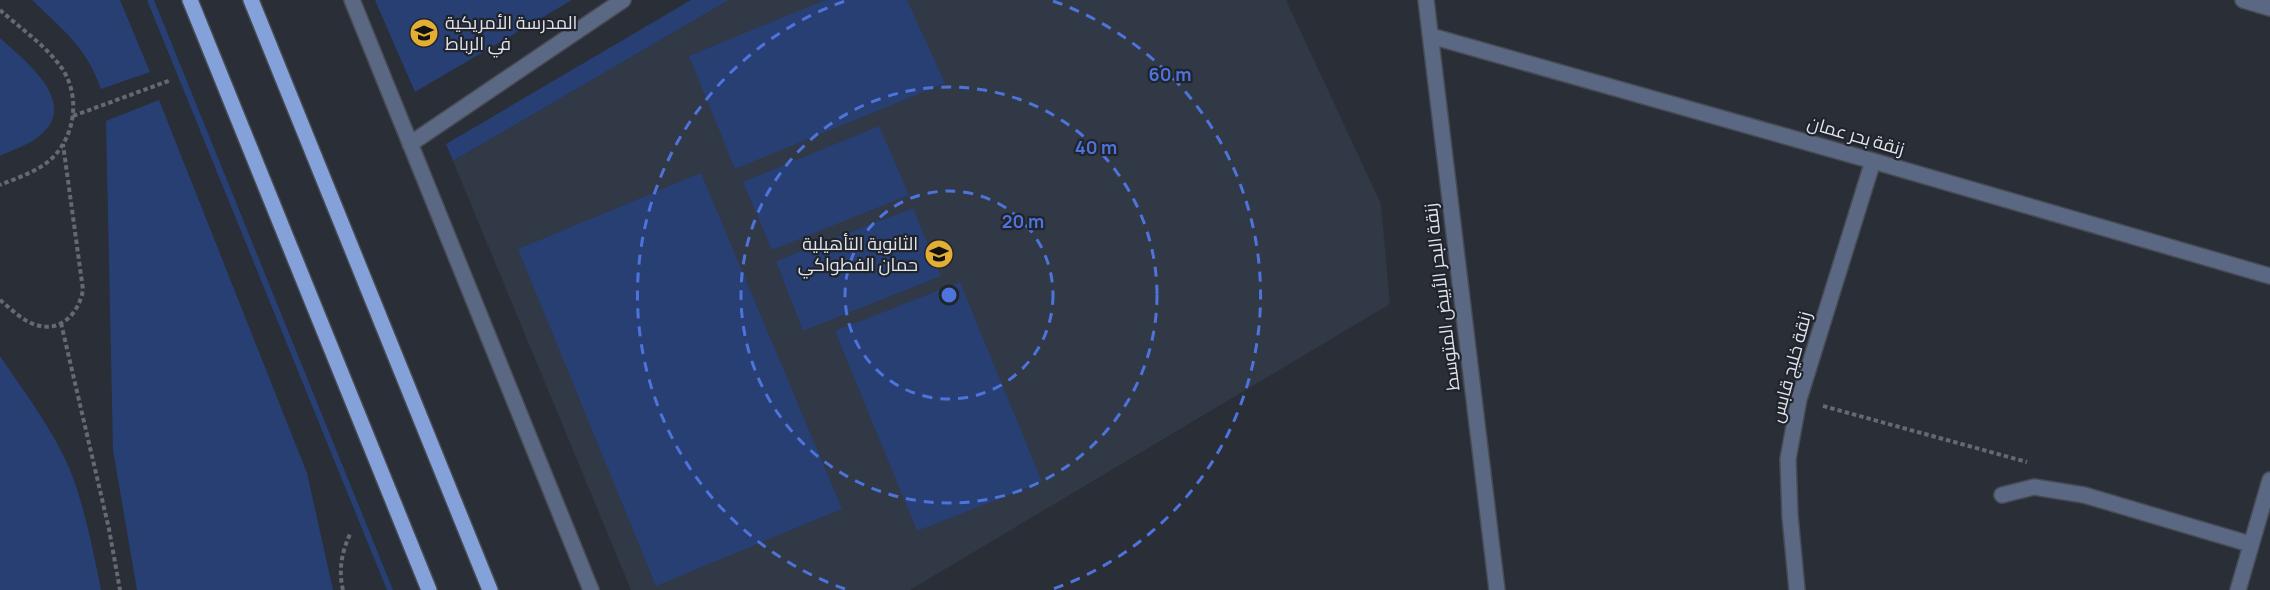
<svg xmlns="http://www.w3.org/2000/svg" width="2270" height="590" font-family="Manrope,Cairo,sans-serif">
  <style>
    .built { fill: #313846 }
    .green { fill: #273f73 }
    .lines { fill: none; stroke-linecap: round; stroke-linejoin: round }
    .street-casing { stroke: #474b54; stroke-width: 18 }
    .primary-casing { stroke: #474b54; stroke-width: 18 }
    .path { stroke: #656971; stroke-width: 4; stroke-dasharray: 4.5 3; stroke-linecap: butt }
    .street { stroke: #5a6884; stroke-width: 15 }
    .primary { stroke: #85a1d9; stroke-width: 15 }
    .ring { fill: none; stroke: #4e74dc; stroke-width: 3; stroke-dasharray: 10 8 }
    .labels { text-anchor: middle; stroke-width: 4.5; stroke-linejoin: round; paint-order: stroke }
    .poi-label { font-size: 18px; fill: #e2e4ea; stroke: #20242d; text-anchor: start }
    .street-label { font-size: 18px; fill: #e2e4ea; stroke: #20242d }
    .centre { fill: #4e74dc; stroke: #20242d; stroke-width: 3 }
    .ring-label { font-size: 18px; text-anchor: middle; font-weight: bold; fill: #4e74dc; stroke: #20242d; stroke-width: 4.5; stroke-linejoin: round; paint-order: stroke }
  </style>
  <rect width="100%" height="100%" fill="#2a2e37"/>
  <path class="built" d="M729,0H1286L1381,204L1390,304L910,590H631L453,161Z"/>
  <path class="green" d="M32,0H120L150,72L101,89C86,47 63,30 32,0Z
    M147,0H154L393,590H387Z
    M375,0H572L415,92Z
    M691,0H729L453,161L446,144Z
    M825,0H907L945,83L735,169L689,56Z
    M0,38C26,62 85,106 34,140C24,146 11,151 0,156Z
    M159,100L307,473L333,590H137L113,450L106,121Z
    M879,126L909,195L772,250L743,182Z
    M701,173L842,509L656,586L518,249Z
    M913,208L941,276L803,331L776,261Z
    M960,282L1042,482L917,531L835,331Z
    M0,356C24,392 53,429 70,470C85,508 93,550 101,590H0Z"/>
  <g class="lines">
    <g class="street-casing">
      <path id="street" d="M352,0L591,590
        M1426,0L1497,590
        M2243,0L2270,8
        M1431,36L1873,161L2270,276
        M410,144L623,0
        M2002,495L2034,487L2084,495L2250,544
        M1797,590L1790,516L1788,459L1799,399L1873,161
        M2238,590L2270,480"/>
    </g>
    <g class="primary-casing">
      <path id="primary" d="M190,0L429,590
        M251,0L490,590"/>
    </g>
    <path class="path" d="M0,10C20,28 45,45 61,67C81,95 76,137 50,160C36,172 17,178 0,185
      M73,116L171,80
      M0,300C11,309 23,321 36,325C62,333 79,312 83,290L63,144
      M61,323L109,529L120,590
      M1823,406L2027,462
      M343,590C338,569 342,551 351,532"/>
    <use href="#street" class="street"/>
    <use href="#primary" class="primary"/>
  </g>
  <g class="ring">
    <circle cx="949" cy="295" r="104"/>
    <circle cx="949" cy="295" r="208"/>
    <path d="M845 589A312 312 0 0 1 845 1M1053 1A312 312 0 0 1 1053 589"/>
  </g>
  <defs>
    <g id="school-disc" transform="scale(1.5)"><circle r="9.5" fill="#e3ae34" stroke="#20242d"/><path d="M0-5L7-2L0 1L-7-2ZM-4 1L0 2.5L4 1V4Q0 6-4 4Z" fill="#111"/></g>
  </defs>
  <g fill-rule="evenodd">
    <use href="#school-disc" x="424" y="33"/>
    <use href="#school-disc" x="939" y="254"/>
  </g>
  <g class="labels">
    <g class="poi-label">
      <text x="445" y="29">المدرسة الأمريكية<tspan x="445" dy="21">في الرباط</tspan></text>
      <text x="918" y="250" text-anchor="end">الثانوية التأهيلية<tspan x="918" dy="21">حمان الفطواكي</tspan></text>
    </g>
    <g class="street-label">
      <text transform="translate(1856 136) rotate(16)" y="6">زنقة بحر عمان</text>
      <text transform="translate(1442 297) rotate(-97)" y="6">زنقة البحر الأبيض المتوسط</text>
      <text transform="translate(1791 367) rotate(-75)" y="6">زنقة خليج قابس</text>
    </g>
  </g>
  <circle cx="949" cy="295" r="9" class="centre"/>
  <g class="ring-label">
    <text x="1170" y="81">60 m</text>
    <text x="1096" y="154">40 m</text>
    <text x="1023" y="228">20 m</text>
  </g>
</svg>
